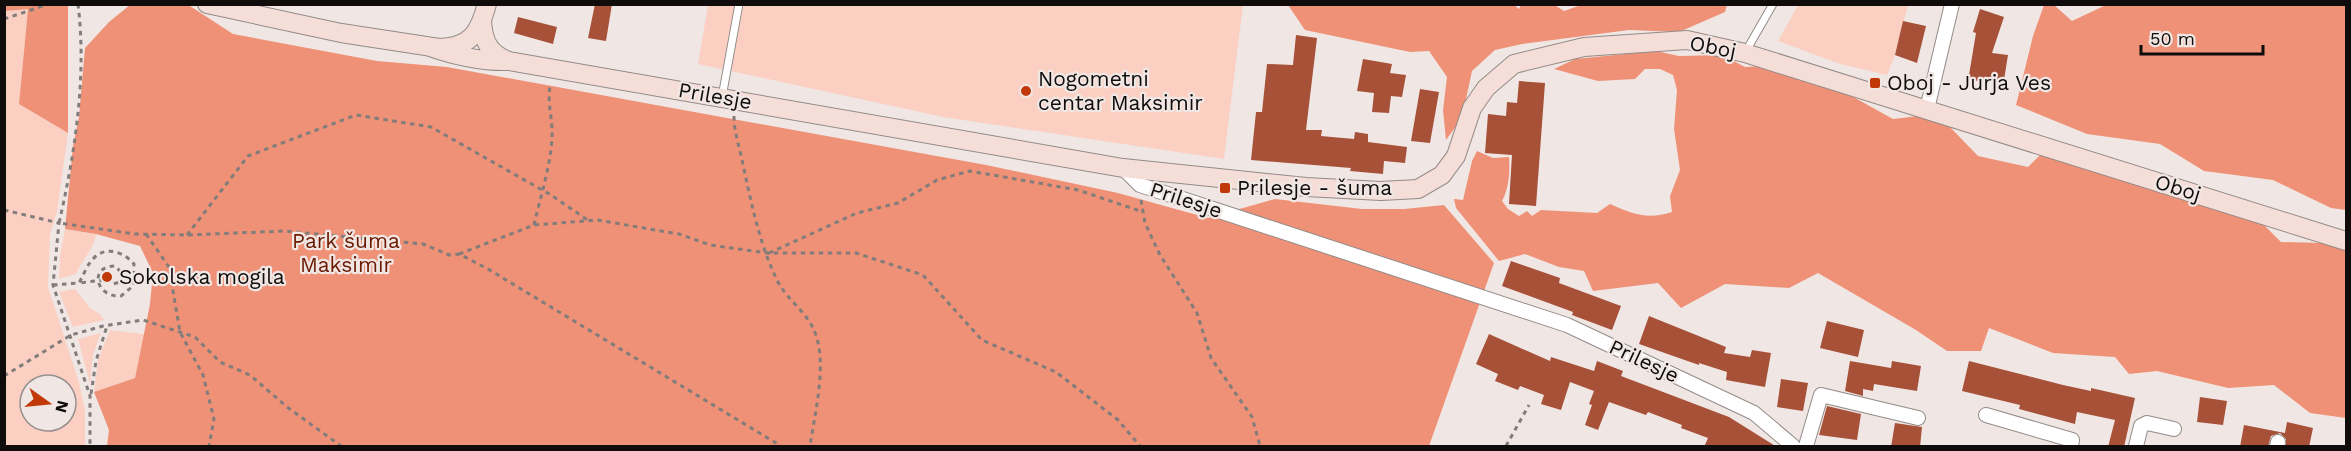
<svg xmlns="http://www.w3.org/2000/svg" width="2351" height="451" font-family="'Work Sans',sans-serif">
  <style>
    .green { fill: #fbd0c3; fill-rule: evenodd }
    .forest { fill: #ef9177 }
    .building { fill: #a75139 }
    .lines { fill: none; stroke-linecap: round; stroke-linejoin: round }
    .lane-casing { stroke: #938b88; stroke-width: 9 }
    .street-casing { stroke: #938b88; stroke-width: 16 }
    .secondary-casing { stroke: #938b88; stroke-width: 20 }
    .path { stroke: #827c7a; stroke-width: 3; stroke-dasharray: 4.5 4.5; stroke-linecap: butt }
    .lane { stroke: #fff; stroke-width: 7 }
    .street { stroke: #fff; stroke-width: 14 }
    .secondary { stroke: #f6ded8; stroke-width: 18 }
    .poi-dot { fill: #c13908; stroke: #f0e7e4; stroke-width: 2 }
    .labels { text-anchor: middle; stroke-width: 4.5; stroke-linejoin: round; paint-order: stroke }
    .street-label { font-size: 21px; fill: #0f0c0b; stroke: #f0e7e4 }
    .poi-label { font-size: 21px; fill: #0f0c0b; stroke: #f0e7e4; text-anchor: start }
    .park-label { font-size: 21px; fill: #6b1900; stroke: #f0e7e4 }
  </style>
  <rect width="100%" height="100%" fill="#f0e7e4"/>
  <path class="green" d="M708,5H1243L1224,159L943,117L698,64Z
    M1798,5H1908L1895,55L1887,75L1840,64L1778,41Z
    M28,8L19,104L68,133L57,212L50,234L48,287L79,382L85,410V446H5L4,11ZM30,385H66V421H30Z
    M65,229L96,234C94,249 82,260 76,274L59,279L60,255Z
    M75,289L90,308L100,314L104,320L73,327L59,292Z
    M110,330L144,334L135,378L94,392L98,360Z
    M101,333L93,355L90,384L78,339Z"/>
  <path class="forest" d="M187,4L233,34L377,61L447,67L986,165L1118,193L1208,218L1275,199L1362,209H1404L1444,205L1494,263L1429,446H107L109,430L94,392L135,378L150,304L153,273L140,246L96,234L65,229L73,146L79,117L85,48L109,22L130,5Z
    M1513,4L1519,9L1521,5L1553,4L1564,11L1584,4L1727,5L1725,12L1679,32L1629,30L1522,44L1495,50L1472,71L1462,118L1446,140L1443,110L1447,77L1429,51L1410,52L1305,30L1288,5Z
    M4,5H68V133L19,104L28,9L5,11Z
    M2044,5H2054L2072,21L2106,5H2346V210L2331,208L2273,180L2204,171L2160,144L2087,134L2016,105L2033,36Z
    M1656,51L1679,56L1722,55L1745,67L1765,66L1802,81L1819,78L1893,119L1919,116L1948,125L1978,156L2028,167L2044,151L2252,213L2281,242L2324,243L2346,250V418L2310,413L2274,385L2228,388L2157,371L2129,374L2115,357L2053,353L1989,328L1981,351H1947L1916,330L1818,273L1789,288L1725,284L1681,308L1658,283L1593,291L1584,271L1559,267L1525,254L1499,261L1456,208L1454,199L1463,200L1472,161L1477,151L1493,158L1509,157C1510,172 1509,188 1502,201L1508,209L1519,216L1527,211L1532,216L1541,210L1597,213L1610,204C1633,214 1647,220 1672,212L1670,196L1680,170L1674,129L1677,90L1673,75L1660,69H1645L1635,79L1598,81L1554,69L1575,59Z"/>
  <path class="building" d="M595,4H612L606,41L588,38Z
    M1980,9L2004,17L1992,53L2008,55L2004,80L1968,81L1976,33L1973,32Z
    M518,17L557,27L553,44L514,33Z
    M1903,21L1926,26L1917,63L1895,55Z
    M1296,35L1317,38L1306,130H1322L1321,136L1354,139L1355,132L1368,134V142L1407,147L1405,163L1384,161L1383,174L1350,171L1351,168L1251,160L1256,112H1262L1267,64L1293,65Z
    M1363,59L1392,64L1390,73L1406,75L1402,97L1391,96L1389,113L1372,112L1374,93L1357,91Z
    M1519,81L1545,83L1536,206L1509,204L1512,155L1485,153L1488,114L1506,116L1507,102L1517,103Z
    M1420,89L1439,92L1430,143L1411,141Z
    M1511,261L1560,278L1559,283L1621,306L1612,330L1572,315L1573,312L1502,286Z
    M1649,316L1726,347L1724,353L1750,357L1752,350L1771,353L1765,387L1726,380L1727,372L1699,363V365L1639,344Z
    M1827,321L1864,330L1858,357L1820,348Z
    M1489,334L1550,361L1551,357L1594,371L1597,361L1623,371L1621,376L1729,417L1777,447H1704L1708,438L1681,428L1682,425L1648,412L1646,415L1609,402L1598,430L1585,425L1592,405L1589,404L1594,391L1570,382L1561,410L1541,404L1544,395L1520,386L1518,390L1495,381L1498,374L1476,364Z
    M1850,361L1891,368L1892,361L1921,366L1917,391L1874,384L1873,391L1863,389V396L1845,391Z
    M1969,361L2063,385L2091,391V388L2135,398L2124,447H2108L2115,420L2077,412L2075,424L2019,409L2020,405L1962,391Z
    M1781,379L1808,383L1803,411L1777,407Z
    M2200,397L2227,401L2223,425L2197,422Z
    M1827,406L1861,414L1857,440L1819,435Z
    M2287,422L2313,428L2309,447H2286V439L2280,433L2271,436L2268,447H2240L2244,425L2285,433Z
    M1895,423L1922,427L1920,447H1891Z"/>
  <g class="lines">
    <g class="lane-casing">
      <path id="lane" d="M1746,51L1773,4
        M722,97L739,4"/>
    </g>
    <g class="street-casing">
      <path id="street" d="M1927,109L1952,4
        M1123,168L1140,185L1567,325L1754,413L1793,446
        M1986,415L2072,440L2071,446
        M1806,446L1821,395L1918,418
        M2136,446L2141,426L2147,423L2174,429
        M2277,446L2278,442"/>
    </g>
    <g class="secondary-casing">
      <path id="secondary" d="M207,4L341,33L439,48C471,47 479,33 487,4
        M482,20C483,41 489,54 509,61
        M430,47C456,56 482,62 509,61L1123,168L1306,187L1381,191L1418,189L1442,175L1456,156L1472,108L1486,88L1514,64L1584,47L1687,40L1745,53L2346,241"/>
    </g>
    <path class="path" d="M78,4C87,76 75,153 59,223L135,234L187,235L285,231L423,244L449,255L459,254L488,269L781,446
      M4,19L49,4
      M734,116C734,132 739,145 742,160C751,201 759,244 778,282C787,299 806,312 814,330C828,362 815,412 810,446
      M1141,200L1145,223L1160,255L1197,313L1211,358L1252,417L1260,446
      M4,210L59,223L53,285L90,396V446
      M534,225C540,198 551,165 552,137C553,120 547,103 550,86
      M146,234L169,267L180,332L203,375L214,419L209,446
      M187,235L248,156L356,115L431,127L551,195L589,221
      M769,253L857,213L898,203L937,180L970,171L1078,190L1143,212
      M459,254L534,225L597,220L679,234L710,245L767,253H856L923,275L982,340L1056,372L1118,420L1140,446
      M53,285L79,283C82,278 88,263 93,259C105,245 124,252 134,264L133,286L121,296C96,298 88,266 115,266L123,274L120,282L113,284L111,279L79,283
      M4,376L71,335L103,326L143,320L195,337L220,362L250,375L287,407L341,446
      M91,394L96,361L107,326
      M1506,446L1529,405"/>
    <use href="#lane" class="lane"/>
    <use href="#street" class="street"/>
    <use href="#secondary" class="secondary"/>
  </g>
  <g class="poi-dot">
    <rect x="1869" y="77" width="12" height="12" rx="3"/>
    <circle cx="1026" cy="91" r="6"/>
    <rect x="1219" y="182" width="12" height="12" rx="3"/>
    <circle cx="107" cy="277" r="6"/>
  </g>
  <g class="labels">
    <g class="street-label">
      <text transform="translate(1713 47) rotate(11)" y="7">Oboj</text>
      <text transform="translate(715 96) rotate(10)" y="7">Prilesje</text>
      <text transform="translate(2178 188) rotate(17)" y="7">Oboj</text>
      <text transform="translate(1186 200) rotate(18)" y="7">Prilesje</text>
      <text transform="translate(1644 361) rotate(25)" y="7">Prilesje</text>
    </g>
    <g class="poi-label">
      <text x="1038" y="86">Nogometni<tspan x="1038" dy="24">centar Maksimir</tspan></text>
      <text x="1887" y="90">Oboj - Jurja Ves</text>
      <text x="1237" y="195">Prilesje - šuma</text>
      <text x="119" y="284">Sokolska mogila</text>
    </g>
    <g class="park-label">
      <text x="346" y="248">Park šuma<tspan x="346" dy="24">Maksimir</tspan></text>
    </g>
  </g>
  <rect width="2351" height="451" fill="none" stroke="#0f0c0b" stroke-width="12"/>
  <g transform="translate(48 403) rotate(105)"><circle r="28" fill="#f0e7e4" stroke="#968f8d" stroke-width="1.5"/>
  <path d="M0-4.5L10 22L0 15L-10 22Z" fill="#c13908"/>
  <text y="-9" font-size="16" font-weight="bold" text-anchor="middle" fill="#0f0c0b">N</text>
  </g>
  <path d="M2141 45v9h122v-9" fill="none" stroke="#0f0c0b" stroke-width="3"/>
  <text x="2150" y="45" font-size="18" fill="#0f0c0b" stroke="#f0e7e4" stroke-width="4.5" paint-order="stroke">50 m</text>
</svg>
